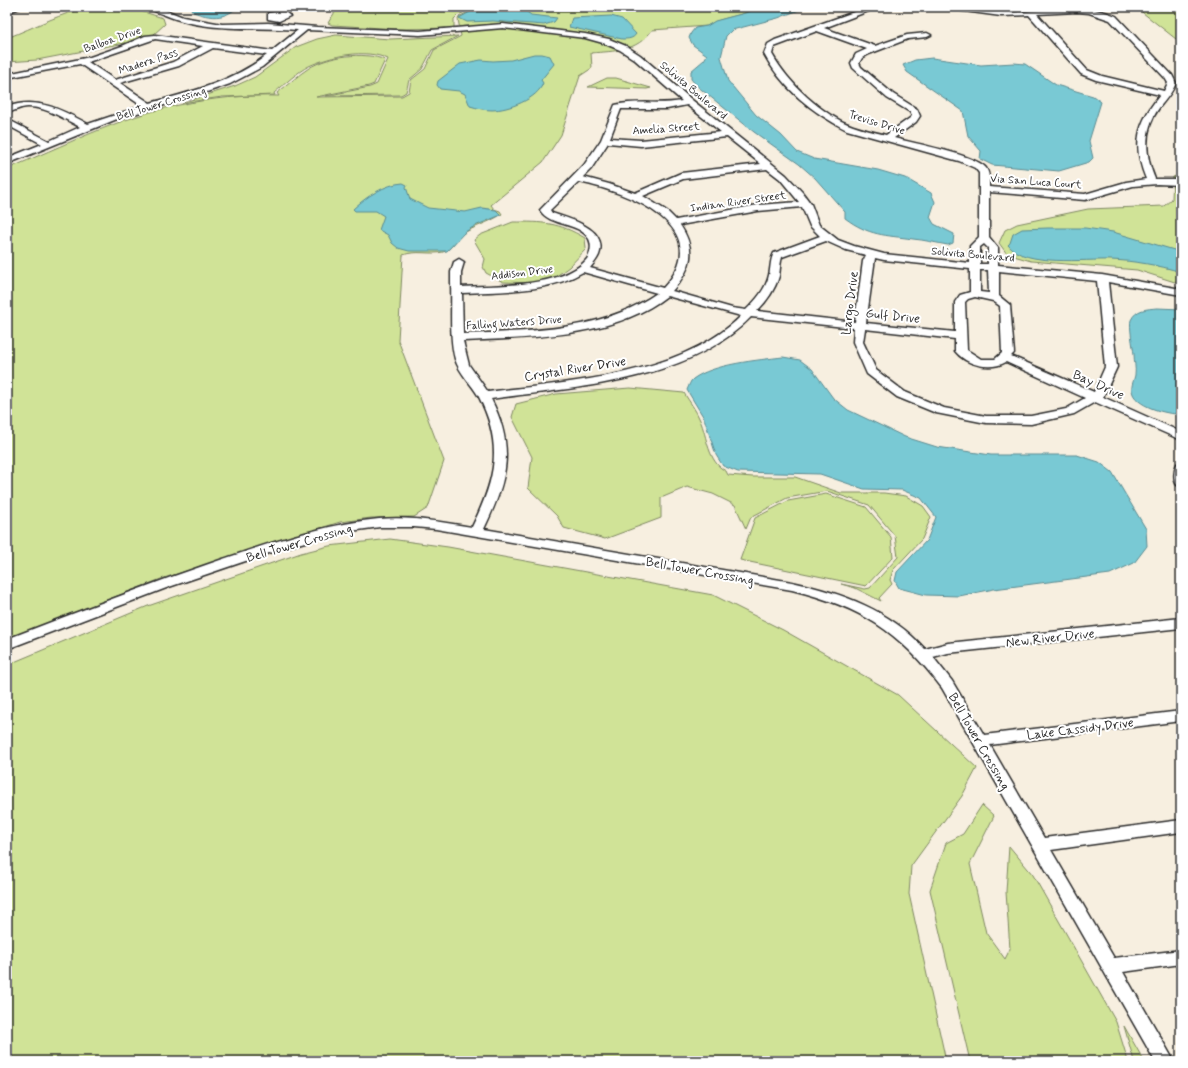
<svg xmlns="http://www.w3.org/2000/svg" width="1188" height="1068" font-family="Mynerve,sans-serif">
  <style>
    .green { fill: #d0e397; stroke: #7e8761 }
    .water { fill: #79c9d4; stroke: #5a8a90 }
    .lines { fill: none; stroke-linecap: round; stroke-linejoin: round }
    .minor-casing { stroke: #2b2b2b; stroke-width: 3 }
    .minor { fill: #fff; fill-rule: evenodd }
    .labels { text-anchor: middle; stroke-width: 4; stroke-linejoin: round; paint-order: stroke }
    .far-street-label { font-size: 11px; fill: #2b2b2b; stroke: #fff }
    .street-label { font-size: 13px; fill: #2b2b2b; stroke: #fff }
  </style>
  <rect width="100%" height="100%" fill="#f7efe0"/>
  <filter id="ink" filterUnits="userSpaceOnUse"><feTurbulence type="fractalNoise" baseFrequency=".025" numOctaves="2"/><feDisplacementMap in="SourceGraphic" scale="8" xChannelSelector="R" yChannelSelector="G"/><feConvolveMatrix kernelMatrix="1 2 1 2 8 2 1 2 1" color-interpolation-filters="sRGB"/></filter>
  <g filter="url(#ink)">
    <path class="green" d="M90,7H128L163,18L165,24L153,35L125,43L37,60L7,62V38C35,27 61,13 90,7Z
      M338,7H476L458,15L454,19V28L399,29L332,25L328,23Z
      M481,7H757C743,17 722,16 707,26L652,30C637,52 614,51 591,53L592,68L580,76L561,135L543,162L491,205L494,209L500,211L502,214C489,223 474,226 461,235C455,240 452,250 443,252C430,255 416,250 403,255L398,340L444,461L428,508L414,517L371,518L340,522L161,579L7,639V169C61,147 122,116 179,105C212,98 245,95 279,96L277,93C288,85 298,75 309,68C328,56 364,51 385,60L374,84L369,86L316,97L402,96L409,92L411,80L425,69L434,50L461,36L458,19L460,16Z
      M1137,7H1181V43L1138,9Z
      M336,35L390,39L458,36L432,50L422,69L409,80L406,92L401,95L325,96L370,87L377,84L388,59C365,48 331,56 309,66C297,72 285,84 274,93L275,95L222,97L182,103L235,86L255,77L296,47L317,39Z
      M607,78H616L651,88L647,89L588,87Z
      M1181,174V284L1137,270L1031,261L1007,254L999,243L1005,230L1017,224L1088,209L1164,206L1172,199L1173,177Z
      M513,222C543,222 558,222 585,238L586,249L569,267L555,277L532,283L503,282L486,273L483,267L485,259L474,240L480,235Z
      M630,388L684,393C689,401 696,410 700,420C707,436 708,463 726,471L728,475L753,477H795L841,493H884L906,496L923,506L931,517L922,539L893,570L890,580L892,584L879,598L881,601L855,588L841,584L865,589L870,588L898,557L895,536L869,505L827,491L787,498L751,517L746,529L735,505L713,494L687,487L661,498V518L605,539L564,528L557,516L528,488L532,457L512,417L516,404L556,394Z
      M826,494L866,507L891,537L893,557L866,586L740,560L755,518L788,501Z
      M390,539L448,547L713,595L783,630L898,695L977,768L962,796L911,866L909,894L946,1061H7V665L148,606L301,553L329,546Z
      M982,805L994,816L970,864L986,933L1005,959L1010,949L1006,892L1009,846L1033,875L1116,1022L1128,1061H970L930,890L946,843L963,834Z
      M1124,1026L1144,1061H1134Z"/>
    <path class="water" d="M193,7H238C223,20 211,18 193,12L191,9Z
      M479,7H524L527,8V12L531,15L557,18L554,22L544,25L493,21L467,22L459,18Z
      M757,7H807L778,18L732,30L726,36L721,57L728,81L756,115L781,135L797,152L814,159L878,170L905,178L931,193L935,202L930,217L934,224L954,234L953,243L948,245C936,243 925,240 913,239C885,235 869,236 845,218V212L815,178L799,164L754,132L697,86L691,79V71L704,60L707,55L693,45L689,38L691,33L695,28L707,26L715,21L745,13Z
      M611,16L622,19L636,34C633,39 628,39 622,39L569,27L572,18Z
      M534,54H542L550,56L554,64L541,80L543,83C538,99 508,110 492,110C484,110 477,108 470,106L465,94L459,91L440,89L437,85L438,81L460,64L481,60L493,61L511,60Z
      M932,58L981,65L1014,63L1025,64L1056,85L1093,96L1101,102L1089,141L1093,158L1089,162L1059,171L992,165L980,159L981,151L968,136L963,111L907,72L903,65L915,60Z
      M403,183L407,185L406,187L410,199L428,208L465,212L482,208L496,210L501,215L475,226L465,232L447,251H409L398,248L392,243L388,235L379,230L384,216L376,211H355L353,209C366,197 385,184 403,183Z
      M1048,228H1085L1113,232L1181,252V272C1158,265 1135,261 1111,260C1086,259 1024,267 1008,245L1010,243L1013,234L1022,229Z
      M1157,308L1181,309V414C1168,415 1133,406 1132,390C1131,386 1134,380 1135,375C1136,368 1134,361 1134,354C1133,347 1129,325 1131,320C1136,309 1147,309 1157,308Z
      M783,357L800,360L812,369L833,398L848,410L905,437L937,447L991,455H1077L1099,462L1112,472L1146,529L1147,546L1134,563L1110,574L994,589L959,596L926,595L899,588L895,581L897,572L927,540L936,517L921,498L902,490L864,489L820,474L738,472L723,466L716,455L704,418L687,390C689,386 690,381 693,379C713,364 758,360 783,357Z"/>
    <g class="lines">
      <g class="minor-casing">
        <path id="minor" d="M11,7H22L7,13V8Z
          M148,7H158L183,17L222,24L268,23L317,27L420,31L503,24L585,34L609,39L626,46L640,55L692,100L786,175L802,192L811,204L819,225L838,240L854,246L884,254L970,263V246L979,237V173L975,168L959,161L847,130C813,113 782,88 764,54L768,44L775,40L868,7H879L824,28L875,46L907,35L927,33L931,35L927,37L908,39L869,54L862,58L859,63L861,67L893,94L917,109L920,116L916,122L894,138C913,143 976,155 986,168C990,174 989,180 989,187L1085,194L1126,182L1146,179C1132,145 1137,123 1160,95L1096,80L1081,74L1029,15L1001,16L949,9L945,7C964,7 982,11 1000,12C1038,14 1080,0 1116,16L1172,75L1176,83C1172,93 1165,100 1159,108C1143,130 1145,155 1155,179H1181V185L1157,184L1133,186L1085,200L989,192V237L998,248V265L1102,275L1181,289V295L1108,282L1117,367L1103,397L1181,432V440L1095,402L1074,414L1031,424L986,423L936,413L897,397L867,374L853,342L854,328L751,317C688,382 576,387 491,399C516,448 507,481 484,529L792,582C842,593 890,610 925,649L948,643L1181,618V628L948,653L933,657L952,681L984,735L1181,711V721L990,745L1044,838L1181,820V832L1051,850L1114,958L1181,950V964L1123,972L1174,1061H1155L942,688C899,631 861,607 792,590L436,529L414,527H380L336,533L284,548L169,587L7,649V639C79,611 150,584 223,559C274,542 325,524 379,519C410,516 441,522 472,527C495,480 504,446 479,397C472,384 459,373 455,359C449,337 452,306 451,283V272L454,262L459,259L464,262L461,272V287C496,285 563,288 587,259C591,253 592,245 589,239C578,221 550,227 540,210L584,165L601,140L615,105C637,100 660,105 682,101L634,59L620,50L603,43L585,38L503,28L420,35L307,30L262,67L230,84L198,95L117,119L7,164V158L42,144L7,125V119L49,141L80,127C64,119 47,107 28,107C21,107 14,111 7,113V107C37,96 62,110 88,124L142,106L80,64L7,78V74L90,57L122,46L145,36L155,35L272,51L298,30C253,26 207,33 165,15C159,13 152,11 148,7ZM1077,12L1089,13L1110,20L1165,78L1168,83L1164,91L1102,76L1087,70L1037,14ZM817,31L867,49L856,54L851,63L853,68L887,98L910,112L912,116L910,118L886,135C875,132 864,130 853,126C822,115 788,83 772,54L774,47ZM155,39L203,46L173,62L115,80L88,62ZM213,48L267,55C232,82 191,92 150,103L120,83L179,66ZM687,105L721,132L641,140L610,138L621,109H667ZM727,137L761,164L681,173L635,193L609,184L583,177L591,169L608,143L641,146ZM767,169L780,179L799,202L758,205L676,220L667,211L643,196L683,179ZM579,182C627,192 720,227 663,288L590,268C593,264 597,260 599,255C609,228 569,219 552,213L550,210ZM802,207L810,226L820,236L774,253C770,260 771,267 769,275C766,289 756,300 746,310L732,308L672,291C692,269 697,250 680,225L758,211ZM826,241L846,250L866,255L863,261L855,322L757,311C766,302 775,290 779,276C780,270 780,263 782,257ZM984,244L988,248V264H980V247ZM875,258L884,260L970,269V292L960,295L955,302V332L866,323ZM980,270H988L989,293L980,292ZM999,271L1097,281L1105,367L1094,392L1011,356L1014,353L1010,305L999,296ZM583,272L657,293C601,332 529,331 463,334L462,293C501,291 548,293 583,272ZM667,296L741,316C681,376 567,382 488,392L469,365L463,341C527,338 614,338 667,296ZM975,297L993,301L1000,306L1002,353L995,359H981L967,350L965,302L968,299ZM865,329L955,339V351C966,365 990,371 1006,362L1085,398L1066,409L1031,416H986L944,408L905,392L876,370L863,342Z
          M275,12H285L290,16L279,21L268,19V13Z
          M1181,463V486L1177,485C1173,480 1174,469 1177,464Z"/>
      </g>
      <use href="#minor" class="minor"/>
    </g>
  </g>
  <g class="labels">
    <g class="far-street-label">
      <text transform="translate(112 39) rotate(-19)" y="4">Balboa Drive</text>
      <text transform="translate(148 61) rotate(-18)" y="4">Madera Pass</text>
      <text transform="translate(694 90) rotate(40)" y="4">Solivita Boulevard</text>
      <text transform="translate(161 103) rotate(-17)" y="4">Bell Tower Crossing</text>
      <text transform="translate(877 122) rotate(17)" y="4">Treviso Drive</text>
      <text transform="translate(666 128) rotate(-4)" y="4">Amelia Street</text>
      <text transform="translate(1036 181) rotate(4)" y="4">Via San Luca Court</text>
      <text transform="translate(738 201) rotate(-8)" y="4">Indian River Street</text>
      <text transform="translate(973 254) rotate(5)" y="4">Solivita Boulevard</text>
      <text transform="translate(522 272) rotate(-7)" y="4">Addison Drive</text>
      <text transform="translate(514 322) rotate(-4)" y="4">Falling Waters Drive</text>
    </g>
    <g class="street-label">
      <text transform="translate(849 303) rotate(-83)" y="5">Largo Drive</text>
      <text transform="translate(893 315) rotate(6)" y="5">Gulf Drive</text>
      <text transform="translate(575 368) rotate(-9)" y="5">Crystal River Drive</text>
      <text transform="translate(1099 384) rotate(24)" y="5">Bay Drive</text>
      <text transform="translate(299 542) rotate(-16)" y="5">Bell Tower Crossing</text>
      <text transform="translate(700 570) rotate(10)" y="5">Bell Tower Crossing</text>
      <text transform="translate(1050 637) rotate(-6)" y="5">New River Drive</text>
      <text transform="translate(1080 728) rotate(-7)" y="5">Lake Cassidy Drive</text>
      <text transform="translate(980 741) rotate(60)" y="5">Bell Tower Crossing</text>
    </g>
  </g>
  <rect width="1188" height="1068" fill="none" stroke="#fff" stroke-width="24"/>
  <rect x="12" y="12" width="1164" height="1044" fill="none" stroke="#2b2b2b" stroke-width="1.5" filter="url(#ink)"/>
</svg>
